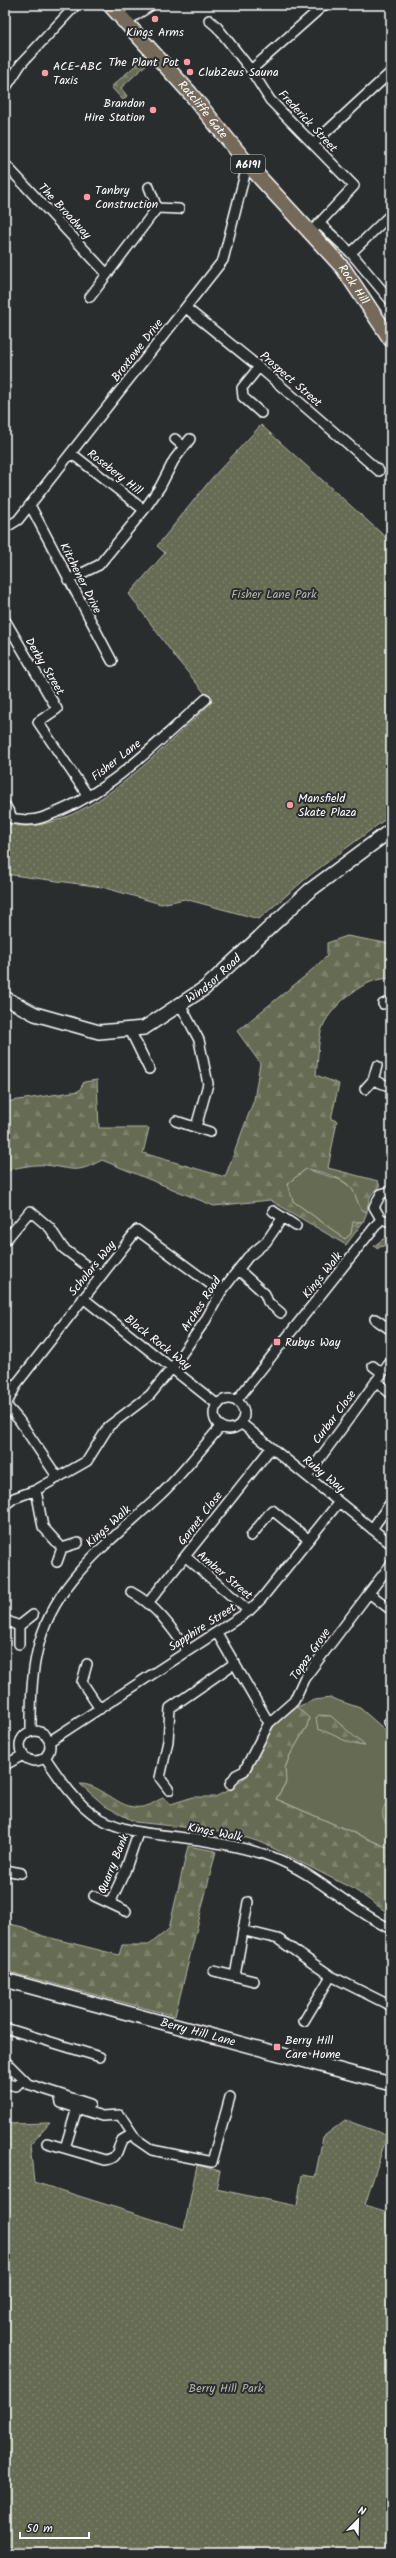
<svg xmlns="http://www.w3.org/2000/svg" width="396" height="2558" font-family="Kalam,sans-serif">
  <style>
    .grass { fill: #666c52; stroke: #b2b6a8 }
    .forest { fill: url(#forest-firs); stroke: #b2b6a8 }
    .park { fill: url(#park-dots); stroke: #b2b6a8 }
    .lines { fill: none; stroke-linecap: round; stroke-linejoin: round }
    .street-casing { stroke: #fff; stroke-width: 12 }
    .secondary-casing { stroke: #fff; stroke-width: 16 }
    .primary-casing { stroke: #fff; stroke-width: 17 }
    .street { stroke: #2a2d2e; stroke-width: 9 }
    .secondary { stroke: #2a2d2e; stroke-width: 13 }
    .primary { stroke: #746a5a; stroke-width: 14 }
    .poi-dot { fill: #ff9aa2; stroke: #2a2d2e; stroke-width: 1.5 }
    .labels { text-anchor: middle; stroke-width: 4; stroke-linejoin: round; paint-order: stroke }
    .shield { fill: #2a2d2e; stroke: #bfc0c0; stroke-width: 1 }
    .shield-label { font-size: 11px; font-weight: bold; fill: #fff }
    .poi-label { font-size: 12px; fill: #fff; stroke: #2a2d2e; text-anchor: start }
    .street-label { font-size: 12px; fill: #fff; stroke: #2a2d2e }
    .park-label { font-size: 12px; fill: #b2b6a8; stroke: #2a2d2e }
  </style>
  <defs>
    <pattern id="forest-firs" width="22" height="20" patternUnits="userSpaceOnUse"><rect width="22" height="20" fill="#666c52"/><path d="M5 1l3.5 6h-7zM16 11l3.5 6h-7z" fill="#7d826c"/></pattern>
    <pattern id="park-dots" width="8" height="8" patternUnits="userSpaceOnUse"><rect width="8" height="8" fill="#666c52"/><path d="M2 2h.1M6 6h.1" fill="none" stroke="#7d826c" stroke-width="1.8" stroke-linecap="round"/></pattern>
  </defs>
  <rect width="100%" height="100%" fill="#2a2d2e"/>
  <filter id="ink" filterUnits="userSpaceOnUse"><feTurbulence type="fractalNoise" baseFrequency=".025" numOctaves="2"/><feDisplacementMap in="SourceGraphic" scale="8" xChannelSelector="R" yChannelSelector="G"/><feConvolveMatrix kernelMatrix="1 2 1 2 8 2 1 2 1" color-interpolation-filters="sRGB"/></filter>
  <g filter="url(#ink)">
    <path class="grass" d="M306,1169L341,1180L353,1189L361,1209L367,1212L363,1222H354L351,1234L345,1239L293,1201L287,1184Z
      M331,1698L360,1708L391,1735V1849L276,1799L285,1784V1768L290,1755L307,1726L308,1718L297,1707L314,1700Z"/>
    <path class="forest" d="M146,56L150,61L121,88L127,96L123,100L111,87Z
      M347,936L391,944V979C367,975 332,1005 323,1026C318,1037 318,1062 316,1075L339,1084L331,1119L337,1121L328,1168L378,1181L380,1187C370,1194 368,1200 367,1212L361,1209C357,1203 356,1194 352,1189C343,1177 320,1171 306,1169L287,1184L293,1201L345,1239L351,1234L353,1222H363L346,1245L270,1200L214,1206L102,1160C74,1175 74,1168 45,1165C35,1164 22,1167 11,1169L5,1175V1102L79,1091L84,1082L97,1080L99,1128H149L143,1153L225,1177L254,1100L260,1063L237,1031L304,977L327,956V943Z
      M391,1233V1243L378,1248L374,1246Z
      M297,1707L309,1718L307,1726L290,1755L285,1768L286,1782L276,1799L391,1849V1915L355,1890L263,1843L228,1832L135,1822L105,1806L80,1784C104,1784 121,1814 146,1806C152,1805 157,1800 163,1798L171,1804L193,1797H215L229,1790L248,1775L273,1727L285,1715Z
      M319,1715L331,1716L365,1746C348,1745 335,1734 318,1729L316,1718Z
      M188,1846L216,1851L175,2016L5,1971V1923L23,1927L43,1936L119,1955L122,1945H149L169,1929Z"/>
    <path class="park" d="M261,425L391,542V815L310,875L259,919L185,899L161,904L102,887L5,874V823C12,824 22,827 29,826C97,821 164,746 212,702L176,658L129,594L165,553L157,546L212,478Z
      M391,1800V1828C381,1821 379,1806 391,1800Z
      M345,2120L387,2135L365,2205L391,2213V2553H5V2124L50,2123L30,2145L34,2182L184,2229L197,2165L220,2171L216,2189L297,2206L302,2175L315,2177L323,2137Z"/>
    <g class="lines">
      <g class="street-casing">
        <path id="street" d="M209,20L217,27L251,70L270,100L354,186L311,232
          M251,70L324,5
          M5,89L21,64L76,5
          M313,144L391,72
          M5,164L107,274
          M149,187L157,208L179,209
          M319,223L351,253L391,301
          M351,253L391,214
          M90,297L157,208
          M186,308L259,367L379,471
          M259,367L242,388L243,397L261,413
          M175,439L184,447
          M71,453L144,510
          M30,505L112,661
          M5,528L18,520L223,260L245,174L251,168
          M68,580L99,565L144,510L160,487L174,460L190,439
          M5,620L57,709L38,722L88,796
          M5,805L13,819
          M5,817C17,819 29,822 41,818C107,797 156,743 206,699
          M180,1004L199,1040L208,1084L196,1127
          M383,1004L391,1001
          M130,1030L149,1069
          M373,1080L391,1087
          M365,1089L373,1080L377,1066
          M176,1121L210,1132
          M391,1191L381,1194L374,1207L381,1219L391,1222
          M273,1211L296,1226
          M5,1241L30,1211L50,1228L63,1248L100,1276
          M239,1270L265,1294L268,1302L281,1313
          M83,1298L218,1405
          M375,1319L391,1330
          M373,1366L382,1373
          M376,1381L391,1394
          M214 1414a15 15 0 1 1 30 0a15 15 0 1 1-30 0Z
          M236,1401L381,1219
          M5,1404L19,1420L58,1478
          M6,1405L18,1382L137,1230L221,1292
          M241,1423L391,1544
          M307,1476L391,1361
          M36,1490L43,1527L62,1548
          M5,1505L14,1498L36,1490L87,1461L109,1426L150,1395L172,1368L205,1321L221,1292L248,1257L266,1242L283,1217
          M372,1529L391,1502
          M251,1536L272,1510L308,1539
          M186,1557L249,1611
          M57,1562L62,1548L78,1543
          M131,1592C156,1605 172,1628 187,1650
          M369,1593L391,1610
          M148,1603L271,1448
          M5,1620L19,1626
          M217,1633L269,1723
          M19,1644V1626L33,1615
          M87,1664L82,1682L100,1709
          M389,1722L391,1724
          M20 1746a15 15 0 1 1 30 0a15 15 0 1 1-30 0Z
          M31,1731C31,1705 31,1678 37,1652C52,1582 109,1543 158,1497C181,1476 200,1450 221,1426
          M50,1741L249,1611L262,1598L339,1502
          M45,1757C59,1778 77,1805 99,1818C127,1833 148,1833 178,1837C209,1841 242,1846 272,1857C316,1873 349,1909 391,1929
          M5,1765L23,1755
          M230,1784L236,1775L244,1771L269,1723L294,1701L304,1679L391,1564
          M169,1790L160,1778L168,1741L170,1708L235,1663
          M5,1870L21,1873
          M94,1896L126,1911
          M110,1903L125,1871L138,1833
          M245,1931L278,1939L331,1976L391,2006
          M214,1971L254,1981
          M235,1976L248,1902
          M304,2021L331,1976
          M5,2028L100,2057
          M5,2061L28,2084L90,2104
          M10,2068L5,2076L7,2084L16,2086L23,2079
          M59,2094L61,2103L102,2116L120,2115L136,2139L152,2150L212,2162L230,2097
          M47,2143L105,2160C119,2158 116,2151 122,2140L132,2134
          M65,2148L77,2108"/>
      </g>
      <g class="secondary-casing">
        <g id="secondary">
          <path d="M123,21L148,5"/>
          <path id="s1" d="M5,998L35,1014L99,1032L144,1028L205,988L309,891L391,830"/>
          <path id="s2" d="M5,1980L391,2084"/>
        </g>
      </g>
      <g class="primary-casing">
        <g id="primary">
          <path id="s3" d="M110,5L190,93L251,168L343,268L391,340"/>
        </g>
      </g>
      <use href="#street" class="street"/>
      <use href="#secondary" class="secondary"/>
      <use href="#primary" class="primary"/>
    </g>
  </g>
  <g class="poi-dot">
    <circle cx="155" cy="19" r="4"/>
    <circle cx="187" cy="62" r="4"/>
    <circle cx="190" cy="72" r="4"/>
    <circle cx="45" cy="73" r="4"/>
    <circle cx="153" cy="110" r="4"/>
    <circle cx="87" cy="197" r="4"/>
    <circle cx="290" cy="805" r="4"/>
    <rect x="273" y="1338" width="8" height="8" rx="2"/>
    <rect x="273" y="2043" width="8" height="8" rx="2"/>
  </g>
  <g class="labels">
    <rect class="shield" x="231" y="155" width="34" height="18" rx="3"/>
    <g class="shield-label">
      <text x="248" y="168">A6191</text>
    </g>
    <g class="poi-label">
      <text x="155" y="36" text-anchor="middle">Kings Arms</text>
      <text x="179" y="66" text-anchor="end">The Plant Pot</text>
      <text x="53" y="70">ACE-ABC<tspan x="53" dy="14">Taxis</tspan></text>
      <text x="198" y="76">ClubZeus Sauna</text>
      <text x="145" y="107" text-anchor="end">Brandon<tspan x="145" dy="14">Hire Station</tspan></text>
      <text x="95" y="194">Tanbry<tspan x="95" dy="14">Construction</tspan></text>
      <text x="298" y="802">Mansfield<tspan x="298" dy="14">Skate Plaza</tspan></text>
      <text x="285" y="1346">Rubys Way</text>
      <text x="285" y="2044">Berry Hill<tspan x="285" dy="14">Care Home</tspan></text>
    </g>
    <g class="street-label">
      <text dy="4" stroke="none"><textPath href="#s3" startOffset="140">Ratcliffe Gate</textPath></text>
      <text transform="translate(308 121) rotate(47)" y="4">Frederick Street</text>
      <text transform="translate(65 211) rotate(47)" y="4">The Broadway</text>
      <text dy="4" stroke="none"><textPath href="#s3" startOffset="371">Rock Hill</textPath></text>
      <text transform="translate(137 350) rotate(-52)" y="4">Broxtowe Drive</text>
      <text transform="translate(291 379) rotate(41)" y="4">Prospect Street</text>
      <text transform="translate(115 472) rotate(38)" y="4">Rosebery Hill</text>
      <text transform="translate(81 578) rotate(63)" y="4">Kitchener Drive</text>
      <text transform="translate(45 666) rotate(59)" y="4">Derby Street</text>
      <text transform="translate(116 760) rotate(-38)" y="4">Fisher Lane</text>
      <text dy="4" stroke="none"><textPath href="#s1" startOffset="231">Windsor Road</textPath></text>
      <text transform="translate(92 1268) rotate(-51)" y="4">Scholars Way</text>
      <text transform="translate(322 1275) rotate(-51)" y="4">Kings Walk</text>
      <text transform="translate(201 1304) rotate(-57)" y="4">Arches Road</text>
      <text transform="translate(158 1342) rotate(38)" y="4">Black Rock Way</text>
      <text transform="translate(334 1417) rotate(-53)" y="4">Curbar Close</text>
      <text transform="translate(324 1474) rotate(39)" y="4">Ruby Way</text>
      <text transform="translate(200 1518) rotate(-52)" y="4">Garnet Close</text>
      <text transform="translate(108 1526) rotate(-42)" y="4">Kings Walk</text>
      <text transform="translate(225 1575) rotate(40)" y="4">Amber Street</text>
      <text transform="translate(202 1627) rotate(-33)" y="4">Sapphire Street</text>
      <text transform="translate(310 1654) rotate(-55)" y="4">Topaz Grove</text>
      <text transform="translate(215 1832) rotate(11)" y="4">Kings Walk</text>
      <text transform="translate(113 1864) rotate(-68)" y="4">Quarry Bank</text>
      <text dy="4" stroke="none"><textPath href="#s2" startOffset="200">Berry Hill Lane</textPath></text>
    </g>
    <g class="park-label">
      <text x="274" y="598">Fisher Lane Park</text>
      <text x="226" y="2392">Berry Hill Park</text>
    </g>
  </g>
  <rect width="396" height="2558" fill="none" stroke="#2a2d2e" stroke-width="20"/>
  <rect x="10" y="10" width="376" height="2538" fill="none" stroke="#fff" stroke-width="1.5" filter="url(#ink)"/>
  <g transform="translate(358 2520) rotate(23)" stroke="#2a2d2e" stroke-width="3" paint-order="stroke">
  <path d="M0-3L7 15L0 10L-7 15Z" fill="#ffffff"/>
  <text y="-6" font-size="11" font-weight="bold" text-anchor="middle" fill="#ffffff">N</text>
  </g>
  <path d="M20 2532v6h69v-6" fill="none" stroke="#ffffff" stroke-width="2"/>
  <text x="26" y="2532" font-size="12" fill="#ffffff" stroke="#2a2d2e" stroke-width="3" paint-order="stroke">50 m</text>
</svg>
